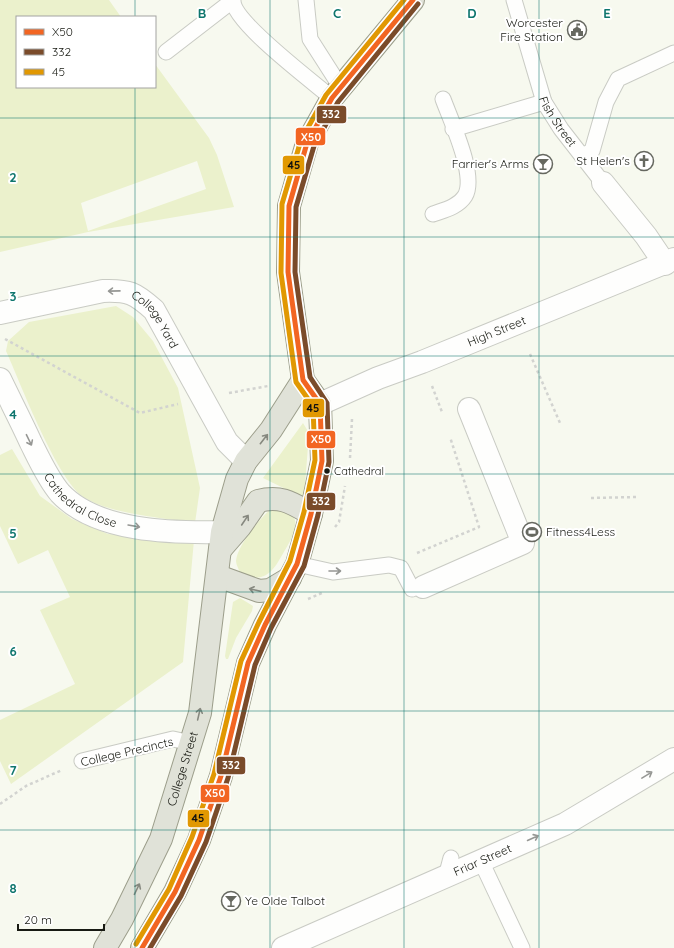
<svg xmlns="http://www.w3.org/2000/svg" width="674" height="948" font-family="Quicksand,sans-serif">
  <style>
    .green { fill: #ebf1cc; fill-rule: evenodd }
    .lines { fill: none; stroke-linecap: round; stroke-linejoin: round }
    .service-casing { stroke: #c9cbc4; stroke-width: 17 }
    .pedestrian-casing { stroke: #c9cbc4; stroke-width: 24 }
    .minor-casing { stroke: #c9cbc4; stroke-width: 24 }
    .primary-casing { stroke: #9c9e8b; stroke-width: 24 }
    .path { stroke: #d2d3d0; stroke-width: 2.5; stroke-dasharray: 3 3; stroke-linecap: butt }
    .service { stroke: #fefefd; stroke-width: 15 }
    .pedestrian { stroke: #fefefd; stroke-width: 22 }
    .minor { stroke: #fefefd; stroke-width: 22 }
    .primary { stroke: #e0e2d8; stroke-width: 22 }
    .bus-1-casing { stroke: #fff; stroke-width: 8 }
    .bus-2-casing { stroke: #fff; stroke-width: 8 }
    .bus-3-casing { stroke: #fff; stroke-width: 8 }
    .bus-1 { stroke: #f26522; stroke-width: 5 }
    .bus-2 { stroke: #7a4b2a; stroke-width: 5 }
    .bus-3 { stroke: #e19802; stroke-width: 5 }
    .oneway { stroke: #969794 }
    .oneway2 { stroke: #86887f }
    .grid { fill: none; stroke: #0f766e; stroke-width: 1; stroke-opacity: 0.55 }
    .bus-dot { fill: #181a13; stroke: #fff; stroke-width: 1.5 }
    .labels { text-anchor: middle; stroke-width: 4; stroke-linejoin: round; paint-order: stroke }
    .bus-label { font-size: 11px; fill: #181a13; stroke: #fff; text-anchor: start }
    .poi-label { font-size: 12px; fill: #181a13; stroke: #fff; text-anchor: end }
    .street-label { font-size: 12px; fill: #181a13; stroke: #fff }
    .grid-label { font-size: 13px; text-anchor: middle; font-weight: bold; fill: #0f766e; stroke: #fff; stroke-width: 4; stroke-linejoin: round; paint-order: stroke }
    .line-badge { stroke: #fff; stroke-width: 1.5 }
    .badge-label { font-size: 11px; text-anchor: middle; font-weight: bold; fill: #fff }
    .pale-badge-label { font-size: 11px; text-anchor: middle; font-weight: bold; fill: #111 }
  </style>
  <rect width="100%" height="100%" fill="#f7f9ef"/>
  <path class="green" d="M0,0H109L121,17H17V87H155V64L209,138L217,155L234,207L88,232L0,252ZM197,161L206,189L88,231L81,203Z
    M116,306L133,317L153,341L178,388L200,488L195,523C164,518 111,514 85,498C58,483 20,382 6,351L8,341L29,322Z
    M303,423L309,433L304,498L263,478Z
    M12,449L40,496L72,519L108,534L194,540L183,662L11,784L0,761V720L75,684L40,610L70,597L48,550L18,564L0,526V455Z
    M272,508C304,510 298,529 285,550C279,560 273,574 261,577C253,579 247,576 240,573C239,569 236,565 236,561C237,546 261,517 272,508Z
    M240,598L253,606L252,611L236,638L228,659H226L225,656L233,602Z"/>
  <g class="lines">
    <g class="service-casing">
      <g id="service">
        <path d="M233,0C232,21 313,82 332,98"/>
        <path d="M306,0L310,39L340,86"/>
        <path id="s1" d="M514,0L544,102L561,129L603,183"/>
        <path d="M166,52L232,1"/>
        <path d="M453,129L544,102"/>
        <path d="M582,156L592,151L606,102L618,79L674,53"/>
        <path d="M433,214C444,210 458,207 465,196C477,176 451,121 443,99"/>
        <path d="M297,564L333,572L389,565L401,568L412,589"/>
        <path d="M82,761L173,739L191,743"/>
        <path d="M481,861L522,948"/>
        <path d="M446,877L451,858"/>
      </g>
    </g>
    <g class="pedestrian-casing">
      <g id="pedestrian">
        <path d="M603,183L646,236L665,264"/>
        <path id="s2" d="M0,313L103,291C129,290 135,293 154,310L227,442L246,461"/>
        <path id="s3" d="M0,379C10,400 21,421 31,443C39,459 48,479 60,493C96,532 172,533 222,532"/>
        <path id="s4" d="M320,404L378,378L422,362L674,259"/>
        <path d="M423,587L523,543L469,409"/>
      </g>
    </g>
    <g class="minor-casing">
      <g id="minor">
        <path id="s5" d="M283,948L565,824L674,759"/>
      </g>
    </g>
    <g class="primary-casing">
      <g id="primary">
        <path d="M220,550L240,527L258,501C281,495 292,503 311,514"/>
        <path d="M218,576L259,591L270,590L290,578"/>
        <path id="s6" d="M105,948L122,919L161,839L200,713L222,532L237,479L246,461L271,430L303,380"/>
        <path d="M142,948L175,892L199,840L221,776L248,663L265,625L297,564L311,514L322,461L320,404L303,380L288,272L289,206L307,143L332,98L413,0"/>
      </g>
    </g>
    <path class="path" d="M5,339L140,413L178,404
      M530,354L560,423
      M432,386L442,412
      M229,393L268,386
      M350,458L352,419
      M591,498L636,497
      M335,527L339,522L345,486
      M417,553L479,527L450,437
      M308,599L322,593
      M0,804L26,786L62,770"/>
    <use href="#service" class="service"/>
    <use href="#pedestrian" class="pedestrian"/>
    <use href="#minor" class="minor"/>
    <use href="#primary" class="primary"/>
    <g class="bus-1-casing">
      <path id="bus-1" d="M142,948L175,892L199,840L221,776L248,663L265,625L297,564L311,514L322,461L320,404L303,380L288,272L289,206L307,143L332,98L413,0"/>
    </g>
    <g class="bus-2-casing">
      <path id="bus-2" d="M150,948L181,896L206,842L228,778L255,665L271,628L304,566L318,515L329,462L327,403L310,377L295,272L296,207L314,146L338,102L418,4"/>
    </g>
    <g class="bus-3-casing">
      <path id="bus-3" d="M136,944L169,889L192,837L214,774L241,661L259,622L290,561L304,512L315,460L313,406L296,382L281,273L282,204L301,140L326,95L404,0"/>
    </g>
    <use href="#bus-1" class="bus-1"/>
    <use href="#bus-2" class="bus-2"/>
    <use href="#bus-3" class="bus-3"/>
  </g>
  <defs><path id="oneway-shaft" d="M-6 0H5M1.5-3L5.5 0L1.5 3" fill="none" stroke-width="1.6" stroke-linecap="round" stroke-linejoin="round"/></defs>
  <g class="oneway">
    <use href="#oneway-shaft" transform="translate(114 291) rotate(179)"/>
    <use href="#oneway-shaft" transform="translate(29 440) rotate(64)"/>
    <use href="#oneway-shaft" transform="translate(134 526) rotate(10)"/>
    <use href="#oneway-shaft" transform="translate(335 571)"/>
    <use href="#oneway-shaft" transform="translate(647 775) rotate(-31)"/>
    <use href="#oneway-shaft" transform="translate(533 838) rotate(-24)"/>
  </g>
  <g class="oneway2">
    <use href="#oneway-shaft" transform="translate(264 439) rotate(-52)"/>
    <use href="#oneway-shaft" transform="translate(245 520) rotate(-56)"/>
    <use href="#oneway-shaft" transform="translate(255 590) rotate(-167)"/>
    <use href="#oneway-shaft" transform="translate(199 714) rotate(-77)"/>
    <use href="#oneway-shaft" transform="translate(137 889) rotate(-64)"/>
  </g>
  <path class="grid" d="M135,0V17M270,0V948M404,0V948M539,0V948M135,87V948M0,118H674M0,237H674M0,356H674M0,474H674M0,592H674M0,711H674M0,830H674"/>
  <defs>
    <g id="civic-ring" transform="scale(1)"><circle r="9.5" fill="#fff" stroke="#666860" stroke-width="1.5"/><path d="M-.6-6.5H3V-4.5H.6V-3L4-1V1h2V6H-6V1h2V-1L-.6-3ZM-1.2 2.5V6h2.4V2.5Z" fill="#666860"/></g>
    <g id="church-ring" transform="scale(1)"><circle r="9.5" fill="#fff" stroke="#666860" stroke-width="1.5"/><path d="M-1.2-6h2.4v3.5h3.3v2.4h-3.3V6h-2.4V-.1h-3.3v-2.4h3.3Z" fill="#666860"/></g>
    <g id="bar-ring" transform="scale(1)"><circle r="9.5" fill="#fff" stroke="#666860" stroke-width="1.5"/><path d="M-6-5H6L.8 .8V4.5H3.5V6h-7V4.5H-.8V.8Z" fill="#666860"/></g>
    <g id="stadium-ring" transform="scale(1)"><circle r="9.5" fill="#fff" stroke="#666860" stroke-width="1.5"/><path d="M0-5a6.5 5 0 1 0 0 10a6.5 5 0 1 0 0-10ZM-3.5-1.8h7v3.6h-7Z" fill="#666860"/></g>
  </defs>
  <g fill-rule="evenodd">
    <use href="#civic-ring" x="577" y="30"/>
    <use href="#church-ring" x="644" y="161"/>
    <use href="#bar-ring" x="543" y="164"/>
    <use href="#stadium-ring" x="532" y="532"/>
    <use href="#bar-ring" x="231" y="901"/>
  </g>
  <circle class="bus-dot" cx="327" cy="471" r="3.5"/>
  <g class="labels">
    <g class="bus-label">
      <text x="334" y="475">Cathedral</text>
    </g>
    <g class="poi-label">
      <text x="563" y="27">Worcester<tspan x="563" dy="14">Fire Station</tspan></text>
      <text x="630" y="165">St Helen's</text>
      <text x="529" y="168">Farrier's Arms</text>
      <text x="546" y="536" text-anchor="start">Fitness4Less</text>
      <text x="245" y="905" text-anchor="start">Ye Olde Talbot</text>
    </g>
    <g class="street-label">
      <text dy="4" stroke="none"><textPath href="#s1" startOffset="130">Fish Street</textPath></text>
      <text dy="4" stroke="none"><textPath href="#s2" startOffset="170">College Yard</textPath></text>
      <text dy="4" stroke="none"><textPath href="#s4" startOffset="191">High Street</textPath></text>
      <text dy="4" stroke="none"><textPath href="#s3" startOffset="150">Cathedral Close</textPath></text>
      <text transform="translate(127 752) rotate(-13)" y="4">College Precincts</text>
      <text dy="4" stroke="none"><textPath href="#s6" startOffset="196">College Street</textPath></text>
      <text dy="4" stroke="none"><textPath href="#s5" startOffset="218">Friar Street</textPath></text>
    </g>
  </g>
  <g class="grid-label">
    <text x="202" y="18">B</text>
    <text x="337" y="18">C</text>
    <text x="472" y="18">D</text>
    <text x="607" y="18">E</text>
    <text x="13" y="182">2</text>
    <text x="13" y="301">3</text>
    <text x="13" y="419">4</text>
    <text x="13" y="538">5</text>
    <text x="13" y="656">6</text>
    <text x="13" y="775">7</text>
    <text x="13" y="893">8</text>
  </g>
  <g class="line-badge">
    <rect x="316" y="105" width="31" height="19" rx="4" fill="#7a4b2a"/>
    <rect x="295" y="127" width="31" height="19" rx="4" fill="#f26522"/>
    <rect x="282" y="155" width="23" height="20" rx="4" fill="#e19802"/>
    <rect x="302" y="398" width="23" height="20" rx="4" fill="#e19802"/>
    <rect x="306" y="430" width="30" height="19" rx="4" fill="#f26522"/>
    <rect x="306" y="492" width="30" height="19" rx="4" fill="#7a4b2a"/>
    <rect x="216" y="756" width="30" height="19" rx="4" fill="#7a4b2a"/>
    <rect x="200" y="784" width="30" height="19" rx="4" fill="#f26522"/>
    <rect x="187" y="809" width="23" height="19" rx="4" fill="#e19802"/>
  </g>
  <g class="badge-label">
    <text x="331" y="118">332</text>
    <text x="311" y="141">X50</text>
    <text x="321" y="443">X50</text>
    <text x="321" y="505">332</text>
    <text x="231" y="769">332</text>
    <text x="215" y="797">X50</text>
  </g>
  <g class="pale-badge-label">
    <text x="294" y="169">45</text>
    <text x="313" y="412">45</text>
    <text x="198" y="822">45</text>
  </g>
  <rect x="16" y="16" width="140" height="72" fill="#ffffff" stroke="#a3a3a1"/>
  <rect x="24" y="29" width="20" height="6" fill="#f26522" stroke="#a3a3a1"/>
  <text x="52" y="36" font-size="12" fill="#181a13">X50</text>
  <rect x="24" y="49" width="20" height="6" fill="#7a4b2a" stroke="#a3a3a1"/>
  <text x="52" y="56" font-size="12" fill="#181a13">332</text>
  <rect x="24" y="69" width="20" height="6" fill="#e19802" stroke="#a3a3a1"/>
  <text x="52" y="76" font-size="12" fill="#181a13">45</text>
  <path d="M18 924v6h86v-6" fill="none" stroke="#181a13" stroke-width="2"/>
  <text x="24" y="924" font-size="12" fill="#181a13" stroke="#ffffff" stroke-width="3" paint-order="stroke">20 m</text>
</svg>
